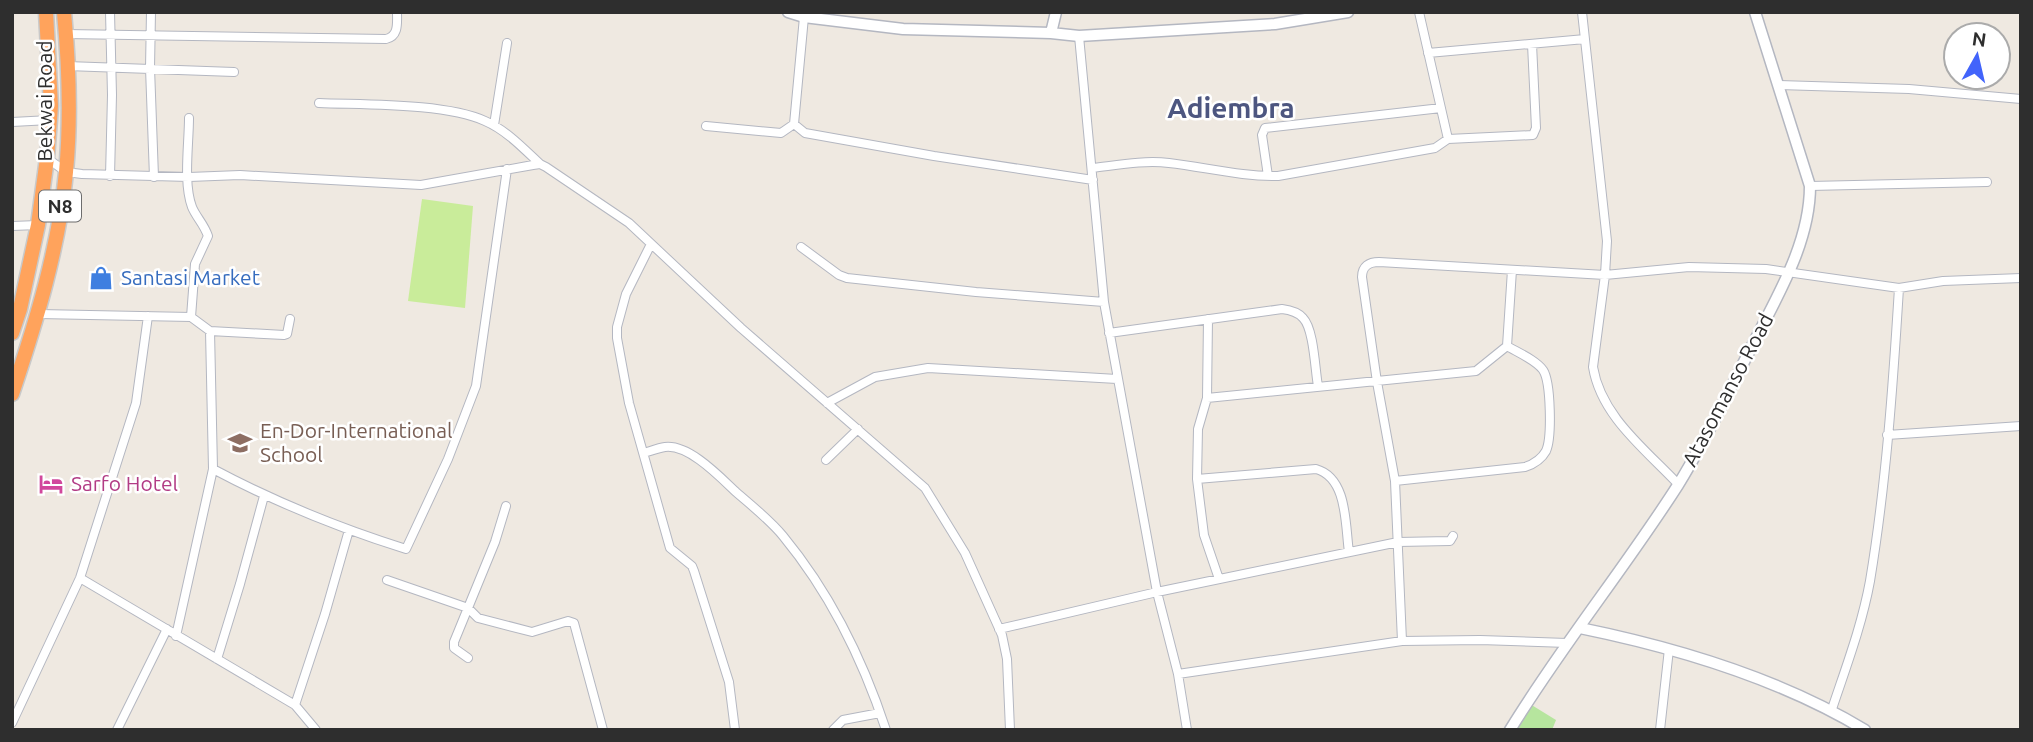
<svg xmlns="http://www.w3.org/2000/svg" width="2033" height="742" font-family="Ubuntu,sans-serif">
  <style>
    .green { fill: #b6e59e }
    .pitch { fill: #c9ec9a }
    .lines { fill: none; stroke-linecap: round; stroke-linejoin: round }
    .street-casing { stroke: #b4b7c1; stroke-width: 10 }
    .secondary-casing { stroke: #b4b7c1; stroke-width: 13 }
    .highway-casing { stroke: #c9c9c9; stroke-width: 17 }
    .street { stroke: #fff; stroke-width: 8 }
    .secondary { stroke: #fff; stroke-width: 10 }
    .highway { stroke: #ffa35c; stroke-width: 14 }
    .labels { text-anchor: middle; stroke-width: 5; stroke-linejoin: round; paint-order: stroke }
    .shield { fill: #fff; stroke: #6d6d6d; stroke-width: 2 }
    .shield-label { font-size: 19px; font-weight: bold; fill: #2e2e2e }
    .street-label { font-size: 21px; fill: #2e2e2e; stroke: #fff }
    .shop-label { font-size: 21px; fill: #366cbe; stroke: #fff; text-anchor: start }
    .education-label { font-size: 21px; fill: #785e54; stroke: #fff; text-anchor: start }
    .hotel-label { font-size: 21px; fill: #b23c85; stroke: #fff; text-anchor: start }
    .district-label { font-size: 28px; font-weight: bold; fill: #4d5680; stroke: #fff }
  </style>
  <rect width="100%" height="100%" fill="#efe9e1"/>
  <path class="green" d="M1530,704L1556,720L1552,730H1513Z"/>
  <path class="pitch" d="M422,199L473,206L465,308L408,301Z"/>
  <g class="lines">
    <g class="street-casing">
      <path id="street" d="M151,12L150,68L154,177
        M1419,12L1448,139
        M1582,12L1607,241L1605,275L1593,367C1601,416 1645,449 1678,484
        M66,34L386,39C399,36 397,23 397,12
        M1079,36L1104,302L1157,592L1178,674L1402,641L1480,640L1567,643
        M1428,53L1585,39
        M67,66L234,72
        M1779,85L1909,89L2021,99
        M319,103C365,105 445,103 485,121C506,130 523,148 540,164
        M189,118C189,144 183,183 192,207C196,217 204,224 208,236L195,264L191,317
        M12,122L50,120
        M794,124L804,17
        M494,125L507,43
        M706,126L781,133L794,124L805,133L934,156L1093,180
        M47,158L66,172L82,174L189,177L240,175L421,185L533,165L540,164L546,167L629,223L741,328L925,488L965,553L1002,635L1007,659L1010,730
        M1093,168C1118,165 1144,160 1169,163C1205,167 1242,177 1278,176L1435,148L1448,139L1533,135L1536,128L1532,44
        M110,176L112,95L110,12
        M1268,176L1262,135L1265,128L1441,108
        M1810,186L1987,182
        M12,226L38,225
        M651,244L626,294L617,327V338L629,403L670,548L692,566L694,571L729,682L735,730
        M801,247L839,275L847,278L976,292L1104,302
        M39,314L191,317
        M191,317L210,331L284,335L287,334L290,319
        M1208,319L1207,398L1198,429L1197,479L1204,535L1219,579
        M1109,333L1282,309C1290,310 1298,312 1303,318C1314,329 1315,370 1318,386
        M1207,398L1476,371L1507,346L1512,270
        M827,403L875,377L928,368L1117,379
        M1887,435L2021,426
        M644,453C651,451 658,448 665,447C689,444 720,477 736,492C752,506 770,520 783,536C830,593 863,660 886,730
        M826,460L858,429
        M213,469C275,502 339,528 406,549L448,459L476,386L507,169
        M1197,479L1316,469C1348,478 1345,525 1349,552
        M1395,481L1525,467C1534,464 1541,460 1546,451C1552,438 1551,382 1543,370C1536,360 1517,352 1507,346
        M80,578L295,705L316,730
        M387,580L468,608L478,618L532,632L568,621L574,623L603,730
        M999,629L1157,592L1398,542L1450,541L1453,536
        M176,636L213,469L210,331
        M1402,641L1395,481L1377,382L1362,277C1362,266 1369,262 1379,262L1605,275L1689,267L1766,269L1899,288L1943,281L2021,278
        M468,658L454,648V642L495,542L506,506
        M217,659L240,584L264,496
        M1178,674L1187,730
        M295,705L325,614L349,530
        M1832,709C1846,667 1862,625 1870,581C1886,485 1893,385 1899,288
        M12,723L80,578L136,403L148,316
        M117,730L167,629
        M833,730L843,720L880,713
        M1660,730L1669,649"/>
    </g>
    <g class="secondary-casing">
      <path id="secondary" d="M788,12L804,17L903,29L1051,33L1079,36L1275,24L1348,12
        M1051,33L1056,12
        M1580,628C1678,648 1779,678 1865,730
        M1510,730C1562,645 1625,568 1678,485C1706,440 1729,391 1753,344C1778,295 1810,242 1810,186L1755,12"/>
    </g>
    <g class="highway-casing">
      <path id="highway" d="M12,333L20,309L38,225L47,158L51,106L46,12
        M12,394C36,322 59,248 66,172C71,119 69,65 64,12"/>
    </g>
    <use href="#street" class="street"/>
    <use href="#secondary" class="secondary"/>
    <use href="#highway" class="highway"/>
  </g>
  <defs>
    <g id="shop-bare" transform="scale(1.89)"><path d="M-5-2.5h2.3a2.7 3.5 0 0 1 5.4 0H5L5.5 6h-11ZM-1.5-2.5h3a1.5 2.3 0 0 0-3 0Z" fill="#3f7fe0" stroke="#fff" stroke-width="2.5" paint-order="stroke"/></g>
    <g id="school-bare" transform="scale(1.89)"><path d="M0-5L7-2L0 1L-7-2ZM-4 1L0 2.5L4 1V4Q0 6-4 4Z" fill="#8d6e63" stroke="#fff" stroke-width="2.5" paint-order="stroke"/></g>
    <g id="hotel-bare" transform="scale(1.89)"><path d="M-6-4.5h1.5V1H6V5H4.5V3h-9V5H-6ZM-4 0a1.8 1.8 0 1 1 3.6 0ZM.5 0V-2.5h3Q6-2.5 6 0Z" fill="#d1479c" stroke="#fff" stroke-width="2.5" paint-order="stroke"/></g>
  </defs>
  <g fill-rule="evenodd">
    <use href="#shop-bare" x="101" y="278"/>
    <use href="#school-bare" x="240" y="443"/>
    <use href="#hotel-bare" x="51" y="484"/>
  </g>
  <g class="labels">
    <rect class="shield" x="39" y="190.5" width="42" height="31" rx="5"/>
    <g class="shield-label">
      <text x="60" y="213">N8</text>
    </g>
    <g class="street-label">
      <text transform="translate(45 101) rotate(-90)" y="7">Bekwai Road</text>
      <text transform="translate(1728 390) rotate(-62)" y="7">Atasomanso Road</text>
    </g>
    <g class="shop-label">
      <text x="121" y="285">Santasi Market</text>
    </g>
    <g class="education-label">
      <text x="260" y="438">En-Dor-International<tspan x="260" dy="24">School</tspan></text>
    </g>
    <g class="hotel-label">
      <text x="71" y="491">Sarfo Hotel</text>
    </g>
    <g class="district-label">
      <text x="1231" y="118">Adiembra</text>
    </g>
  </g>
  <rect width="2033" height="742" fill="none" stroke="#2e2e2e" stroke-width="28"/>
  <g transform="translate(1977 56) rotate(8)"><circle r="33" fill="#ffffff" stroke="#ababab" stroke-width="2"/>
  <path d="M0-5L12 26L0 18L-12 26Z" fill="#4264fb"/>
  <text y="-10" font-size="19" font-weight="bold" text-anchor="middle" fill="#2e2e2e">N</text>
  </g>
</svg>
